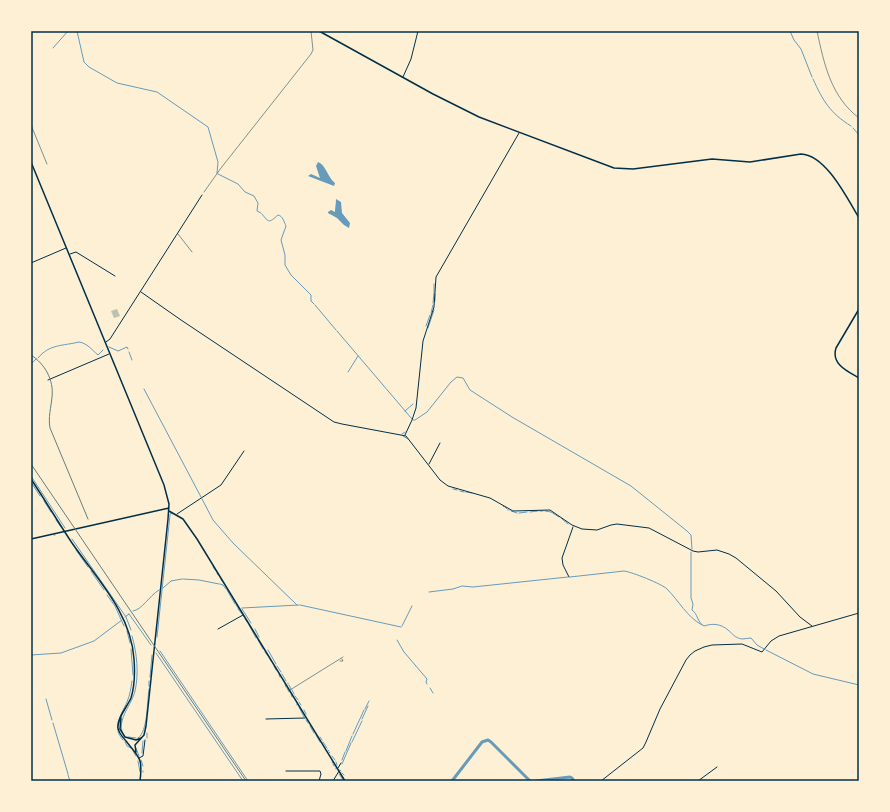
<svg xmlns="http://www.w3.org/2000/svg" width="890" height="812" font-family="'Exo 2',sans-serif">
  <style>
    .water { fill: #669bbc }
    .lines { fill: none; stroke-linecap: round; stroke-linejoin: round }
    .stream { stroke: #669bbc; stroke-width: 1 }
    .river { stroke: #669bbc; stroke-width: 3 }
    .building { fill: #bec0b2 }
    .path { stroke: #003049; stroke-width: 0.5 }
    .service { stroke: #003049; stroke-width: 0.5 }
    .minor { stroke: #003049; stroke-width: 1 }
    .tertiary { stroke: #003049; stroke-width: 1.5 }
    .rail { stroke: #657d81; stroke-width: 1 }
    .neatline { fill: none; stroke: #003049; stroke-width: 1.5 }
  </style>
  <rect width="100%" height="100%" fill="#fdf0d5"/>
  <path class="water" d="M318,162C326,165 328,178 335,183L334,186L308,176L311,174L320,178L316,166Z
    M336,199L341,202L342,213L350,223L349,228L344,225L337,218L328,213V212L331,210L335,212C335,207 336,204 336,199Z"/>
  <g class="lines">
    <path class="stream" d="M77,31L84,62L89,67L117,83L157,92L208,127L218,162L217,173
      M790,31L794,40L801,49L812,77
      M53,48L68,31
      M813,79C823,101 830,113 851,126
      M853,128L859,135
      M218,174L238,184L245,192L254,196L258,203L257,211L261,213
      M262,214C269,223 269,223 278,215C283,216 284,222 286,226L281,240L285,255V265L291,275L311,295V301L314,304
      M434,292V284
      M435,301V294
      M433,303L434,293
      M315,305L336,330
      M431,313L433,305
      M426,326L430,315
      M428,328L434,310
      M337,331L412,419
      M109,347L118,351L127,347L128,349
      M129,352L132,360
      M38,358C49,344 63,346 79,342C87,343 92,350 98,355L103,350
      M31,364L36,359
      M348,372L358,356
      M144,389L201,497
      M405,411L413,404
      M413,420H415L427,412L451,382L457,377L463,378L470,390L512,417L631,486L687,531L691,535L692,549
      M402,434L405,432
      M403,436L408,439
      M31,476L65,528
      M31,482L40,496
      M453,489L457,490
      M460,491L464,492
      M466,492L472,493
      M202,499L213,520L233,543L297,605
      M44,501L51,512
      M503,506L504,507
      M505,507L507,509
      M508,510H509
      M511,511L517,513
      M540,511H543
      M545,511L551,512L559,517
      M530,512L538,511
      M519,513L527,512
      M561,518L568,524
      M56,520L61,527
      M54,535H55
      M72,539L126,617
      M76,550L88,567
      M691,552V598L693,604L692,610C698,614 697,622 704,626C713,623 721,624 728,630C733,634 735,638 742,639C745,639 748,638 751,638L757,645L764,649
      M213,567L216,571
      M91,571L104,590
      M217,573L218,575
      M570,577L624,571C632,572 662,584 667,589C679,601 687,617 702,625
      M183,579L199,580L219,584
      M221,580L222,581
      M220,584L223,585L226,589
      M163,588L171,581L182,579
      M227,590L235,604
      M429,592L453,589L462,586L473,587L568,577
      M107,595L115,606L124,626
      M236,605L239,609
      M300,605L401,627
      M242,608L299,605
      M238,609L242,614
      M242,609L251,623
      M133,611C142,610 149,596 159,590
      M129,614L151,645
      M243,616L244,617
      M125,617L129,614
      M126,617L131,630
      M245,619L248,623
      M249,625L256,638
      M402,626L412,606
      M255,629L259,637
      M127,631L130,643
      M157,637L170,515L171,513L173,514
      M258,640L263,649
      M397,640L404,652L427,679L426,682L427,684
      M131,649L133,675
      M268,650L276,664
      M766,650L813,674L859,685
      M160,651L248,781
      M265,652L268,656
      M156,653L243,781
      M31,655L61,653L94,641L122,620
      M270,659L271,661
      M274,666L276,670
      M277,666L281,672
      M282,674L286,681
      M279,675L280,677
      M150,677L152,655
      M288,683V684
      M285,684L286,687
      M289,685L291,689
      M149,686V681
      M287,688L289,692
      M430,688L433,693
      M292,690L294,694
      M291,694L292,697
      M295,696L298,700
      M46,699L52,720
      M299,702L301,705
      M297,704V705
      M299,707L304,717
      M365,709L369,701
      M304,710L306,714
      M362,719L368,706
      M306,720L308,723
      M53,723L68,774
      M310,726L314,733
      M122,731C118,718 132,704 135,691C139,674 137,653 132,636
      M353,734L364,710
      M316,735L320,742
      M128,737L136,738
      M320,737L322,740
      M138,738C148,732 147,701 149,689
      M147,738V733
      M123,740C111,727 121,716 127,702C130,695 131,688 132,681
      M125,742L127,746L131,748
      M323,742L327,748
      M352,742L362,721
      M136,748L139,756
      M328,750L329,751
      M133,751L136,756
      M346,751L352,736
      M329,752L330,753
      M142,753L143,741
      M332,756L335,760
      M141,760L143,766
      M342,760L345,752
      M138,761L140,772
      M332,762L333,763
      M336,762L337,765
      M333,764L334,766
      M342,764L351,743
      M336,768V769
      M340,770L341,771
      M143,772V771
      M342,773L344,775
      M339,774L344,781
      M68,775L70,781"/>
    <path class="river" d="M452,781L482,742L488,740L491,742L530,781
      M536,781L570,777L572,778L574,781"/>
  </g>
  <path class="building" d="M117,309L120,316L114,318L111,311Z"/>
  <g class="lines">
    <path class="path" d="M817,31C824,64 831,97 859,118
      M204,192L221,168L311,54L313,50L311,31"/>
    <path class="service" d="M31,125L47,164
      M178,234L192,252
      M340,661H343L342,659
      M290,690L343,657"/>
    <path class="minor" d="M403,77L411,59L418,31
      M70,254L76,252L115,276
      M31,263L66,248
      M141,292L181,320L334,422L342,424L406,436L440,480L448,486L490,498L513,511L550,510L572,525L582,529L597,530L611,525L617,524L649,528L693,551L698,552L717,550L729,554L736,558L776,591L800,617L812,626
      M106,342L110,339L202,195
      M48,380L109,354
      M405,435L412,420L416,408L423,341L434,307L436,277L519,133
      M429,464L440,443
      M177,514L221,485L244,451
      M569,577L563,565L562,558L573,527
      M218,629L243,615
      M266,719L305,718
      M139,758L143,756L145,740
      M338,768L341,763
      M286,771H320L321,774L319,781
      M333,781L339,771
      M601,781L643,748L646,742L660,709L686,660L690,655L695,651L704,647L712,645L742,644L762,652L771,641L779,636L859,613
      M698,781L717,767"/>
    <path class="tertiary" d="M319,31L433,94L479,117L614,168L633,169L712,159L750,162L801,154C826,155 847,198 859,218
      M31,162L164,485L169,504L168,519L146,726L144,735L135,745L136,752
      M859,309L836,348C831,364 847,371 859,378
      M31,479C45,500 58,522 72,543C97,579 131,613 134,659C135,672 135,685 131,698C127,707 117,718 118,728C119,734 123,737 126,741C139,758 143,757 140,781
      M169,511L183,519L197,539L345,781
      M31,539L169,508
      M121,718L120,729L125,737L136,740L141,738"/>
    <path class="rail" d="M31,355C45,364 54,380 52,397C51,408 48,417 50,428L88,519
      M31,464L246,781"/>
  </g>
  <rect width="890" height="812" fill="none" stroke="#fdf0d5" stroke-width="64"/>
  <rect x="32" y="32" width="826" height="748" class="neatline"/>
</svg>
